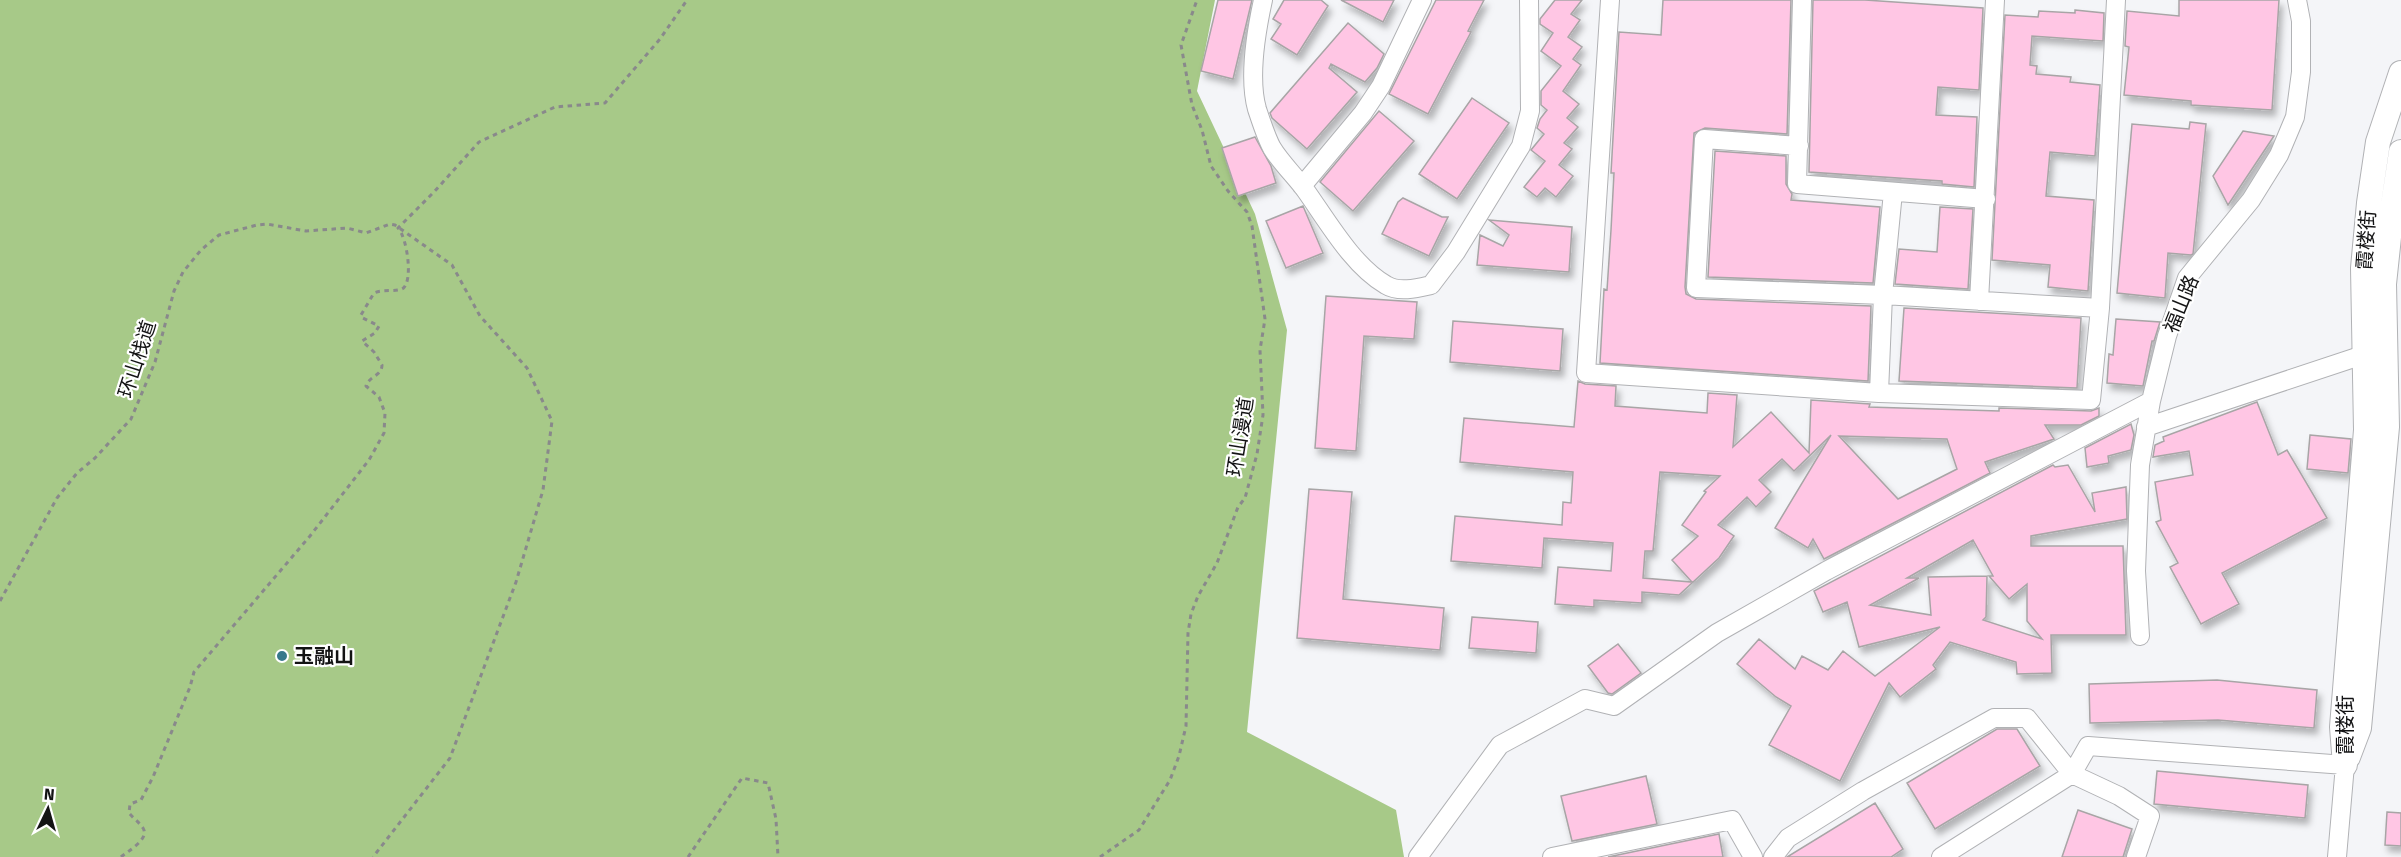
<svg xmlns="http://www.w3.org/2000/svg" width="2401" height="857" font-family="'Fira Sans','Noto Sans SC',sans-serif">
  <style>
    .forest { fill: #a7c988 }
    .building { fill: #ffc6e4; stroke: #a8a5a6; stroke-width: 1.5; fill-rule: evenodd; filter: url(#shadow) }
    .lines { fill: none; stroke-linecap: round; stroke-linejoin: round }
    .street-casing { stroke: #b1b2b5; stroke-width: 20 }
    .secondary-casing { stroke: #b1b2b5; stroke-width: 26 }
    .path { stroke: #89898b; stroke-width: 3; stroke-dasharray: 4.5 4.5; stroke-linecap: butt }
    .street { stroke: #fff; stroke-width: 18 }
    .secondary { stroke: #fff; stroke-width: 24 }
    .poi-dot { fill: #37788b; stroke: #fff; stroke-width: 2 }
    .labels { text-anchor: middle; stroke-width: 4.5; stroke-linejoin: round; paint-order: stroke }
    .street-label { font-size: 20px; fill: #131314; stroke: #fff }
    .poi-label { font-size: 20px; font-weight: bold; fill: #131314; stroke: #fff; text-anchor: start }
  </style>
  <defs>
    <filter id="shadow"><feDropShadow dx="3.5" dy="6" stdDeviation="3" flood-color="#0004"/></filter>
  </defs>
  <rect width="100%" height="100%" fill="#f4f5f8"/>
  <path class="forest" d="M0,0H1215L1197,91L1255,214L1287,330L1247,732L1396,810L1404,857H0Z"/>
  <path class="building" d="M1218,0H1252L1233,79L1201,71Z
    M1284,0H1321L1328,6L1297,55L1271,39L1281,24L1273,19Z
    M1341,0H1394L1383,22Z
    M1436,0H1484L1468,31L1471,32L1428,114L1389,94Z
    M1555,0H1582L1571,14L1580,20L1568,37L1582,47L1573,59L1581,65L1563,91L1579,104L1567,118L1578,127L1564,143L1572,149L1559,165L1573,176L1556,197L1545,188L1537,197L1524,187L1545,161L1531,150L1544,134L1537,128L1540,119L1547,110L1541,105V91L1561,66L1541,51L1553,33L1540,24V19Z
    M1663,0H1791L1787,134L1705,128L1694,133L1685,287L1686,294L1696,299L1871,306L1868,381L1600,363L1604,289L1607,290L1611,230L1614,173H1611L1619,32L1661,35Z
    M1813,0H1865L1983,8L1979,90L1938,87L1936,115L1977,117L1974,187L1942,184V181L1809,172Z
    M2179,0H2279L2272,110L2191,105V101L2124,95L2129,47L2125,46L2127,11L2179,16Z
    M2075,10L2104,13L2103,41L2032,36L2030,65L2037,66L2036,74L2071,77L2070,82L2100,85L2095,156L2050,152L2046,196L2094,200L2088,291L2048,287L2050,265L1992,260L2005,15L2038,17L2039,11L2075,13Z
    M1348,23L1384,54L1377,68L1365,82L1331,64L1329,68L1357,92L1307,149L1272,118L1270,113Z
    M1472,98L1509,123L1457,199L1419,174Z
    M1379,111L1414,141L1353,211L1320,182Z
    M2190,122L2206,124L2193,254L2191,255L2168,253L2165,298L2117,293L2132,124L2189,129Z
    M2243,131L2274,136L2228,205L2213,176Z
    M1255,137L1271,166L1276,183L1238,196L1222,148Z
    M1715,151L1786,156V184L1792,194L1791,200L1880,207L1873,283L1708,277Z
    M1403,198L1442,217H1448L1429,256L1382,234L1398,202Z
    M1303,206L1323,253L1286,268L1266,221Z
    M1940,207L1973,209L1968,289L1895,284L1899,249L1937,252Z
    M1489,220L1572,227L1569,272L1477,265L1480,235L1503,246L1509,235Z
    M1326,296L1417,302L1414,339L1364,336L1356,451L1315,448Z
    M1904,308L2081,318L2077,388L1899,381Z
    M2116,319L2160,322L2154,341H2152L2143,386L2107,383L2109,354L2113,355Z
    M1453,321L1563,329L1560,371L1450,362Z
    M1578,381L1585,384L1616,386L1615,406L1707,413L1708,393L1737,395L1733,447L1771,412L1809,453L1811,400L1870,404L1869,407L1999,411V408L2091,411L2099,408V416L2081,425H2045L2054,439L1985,462L1990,473L1824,559L1813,539L1808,548L1775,528L1831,435L1794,471L1782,459L1759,480L1771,492L1756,507L1747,497L1718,525L1734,536L1719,558L1679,595L1642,592V603L1594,600V607L1555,604L1558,567L1611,571L1613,543L1544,538L1542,568L1451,561L1455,516L1562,525L1563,502L1571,503L1573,472L1460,462L1464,418L1574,427ZM1839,436L1947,439L1957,469L1898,499ZM1660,472L1720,476L1704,491L1706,492L1682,525L1698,536L1672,560L1692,582L1643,578L1645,551H1653Z
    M2257,402L2278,455L2287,450L2327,518L2222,573L2239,604L2201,624L2170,567L2178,563L2156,522L2161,520L2155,482L2193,475L2189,451L2153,457L2155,445L2164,441L2163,437Z
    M2131,424L2134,435L2131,450L2108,456L2109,463L2087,467L2085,448Z
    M2310,435L2351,439L2348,473L2307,469Z
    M2053,465L2055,467L2068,465L2095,512L2092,493L2126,487L2127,519L2031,536V546H2123L2126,635H2051L2052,673L2017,674L2016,662L1950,642L1933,665L1936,669L1900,697L1889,683L1840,781L1769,745L1791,706L1776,697L1737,664L1759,639L1795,669L1802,656L1828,670L1843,651L1875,676L1940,627L1859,647L1847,602L1823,612L1814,591ZM1973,540L1993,576H1989L2009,599L2027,584V621L2042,639L1983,620L1986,617L1987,576L1928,577L1931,615L1870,605L1919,578H1907Z
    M1309,489L1352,492L1343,599L1444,608L1440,650L1297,638Z
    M1472,617L1538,622L1536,653L1469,648Z
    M1618,644L1641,673L1612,694L1608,693L1588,666Z
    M2217,680L2317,690L2314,728L2218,720L2090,723L2089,684Z
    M1997,729H2017L2040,766L1935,829L1907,783Z
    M2157,771L2308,785L2305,818L2154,804Z
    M1646,776L1657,824L1572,841L1561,796Z
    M1875,803L1903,849L1891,857H1787Z
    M2078,810L2132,829L2123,857H2062Z
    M2387,812L2401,813V846L2385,845Z
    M1719,834L1723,857H1608Z"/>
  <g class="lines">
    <g class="street-casing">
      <path id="street" d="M1263,0C1256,32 1248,77 1257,109C1261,121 1266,137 1272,148C1281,163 1296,177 1306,191C1328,222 1353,266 1386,285C1399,293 1418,288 1431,285L1456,252L1521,146L1530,111L1529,0
        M1610,0L1586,373L1879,393L2091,400L2100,308L2116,0
        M1802,0L1797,184L1986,199
        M1799,146L1704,139L1696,288L1883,295L2100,308
        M1302,186L1363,113L1381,86L1422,0
        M1979,301L1995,0
        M1879,393L1883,295L1893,192
        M2146,427L2363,355
        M2140,636L2136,571L2140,465L2151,401L2167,336L2187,278L2251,200L2279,155L2295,117L2301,72V21L2297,0
        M1418,857L1500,745L1585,699L1614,706L1717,633L1826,571L2151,401
        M1552,857L1732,820L1753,857
        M1773,857L1788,838L1863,791L1994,718H2027L2072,774L2119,796L2150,816L2136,857
        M1941,857L2072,774L2088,746L2345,765L2337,857"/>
    </g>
    <g class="secondary-casing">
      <path id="secondary" d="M2348,757L2359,728L2387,427L2384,284L2391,218L2401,152
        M2345,765L2342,727L2366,430L2363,268L2369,203L2378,142L2401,73"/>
    </g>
    <path class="path" d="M0,601L57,498L77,473L95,458L131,419L155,362L174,291L183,272L201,250L219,235L257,225L267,224L306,231L347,228L366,233L390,224L395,225L452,265L480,316L527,368L552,421L543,490L516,582L450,758L373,857
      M121,857C128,851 150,839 143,828C139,822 133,818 129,813L130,804L141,800L153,777L190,687L194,672L310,536L369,460L384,433L385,413L379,397L366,386C369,376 382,376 382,365L374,352L362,341L375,333L379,326L361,317V315L374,293C383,289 393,292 402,289C414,283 407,237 398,228L434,192L479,142L555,107L605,103L660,39L687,0
      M688,857L742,778L768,783L776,819L778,857
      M1100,857L1139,830L1170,780L1179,756L1186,726L1188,633L1191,614L1198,596L1217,563L1238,507L1245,498L1257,454L1263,415L1260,350L1265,319L1252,226L1247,212L1228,191L1211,166L1202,130L1192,105L1181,45L1197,0"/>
    <use href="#street" class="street"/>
    <use href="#secondary" class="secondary"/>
  </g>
  <circle class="poi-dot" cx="282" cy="656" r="6"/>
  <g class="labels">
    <g class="street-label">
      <text transform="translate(2366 240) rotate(-86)" y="7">霞楼街</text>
      <text transform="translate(2181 304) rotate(-68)" y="7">福山路</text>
      <text transform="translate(137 359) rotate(-72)" y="7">环山栈道</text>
      <text transform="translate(1240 437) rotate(-81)" y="7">环山漫道</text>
      <text transform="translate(2345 725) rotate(-90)" y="7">霞楼街</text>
    </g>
    <g class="poi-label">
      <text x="294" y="663">玉融山</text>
    </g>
  </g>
  <g transform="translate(48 809) rotate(5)" stroke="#ffffff" stroke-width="4.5" paint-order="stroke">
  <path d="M0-4.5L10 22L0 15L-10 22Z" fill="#131314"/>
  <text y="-9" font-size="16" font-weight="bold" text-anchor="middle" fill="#131314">N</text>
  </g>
</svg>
